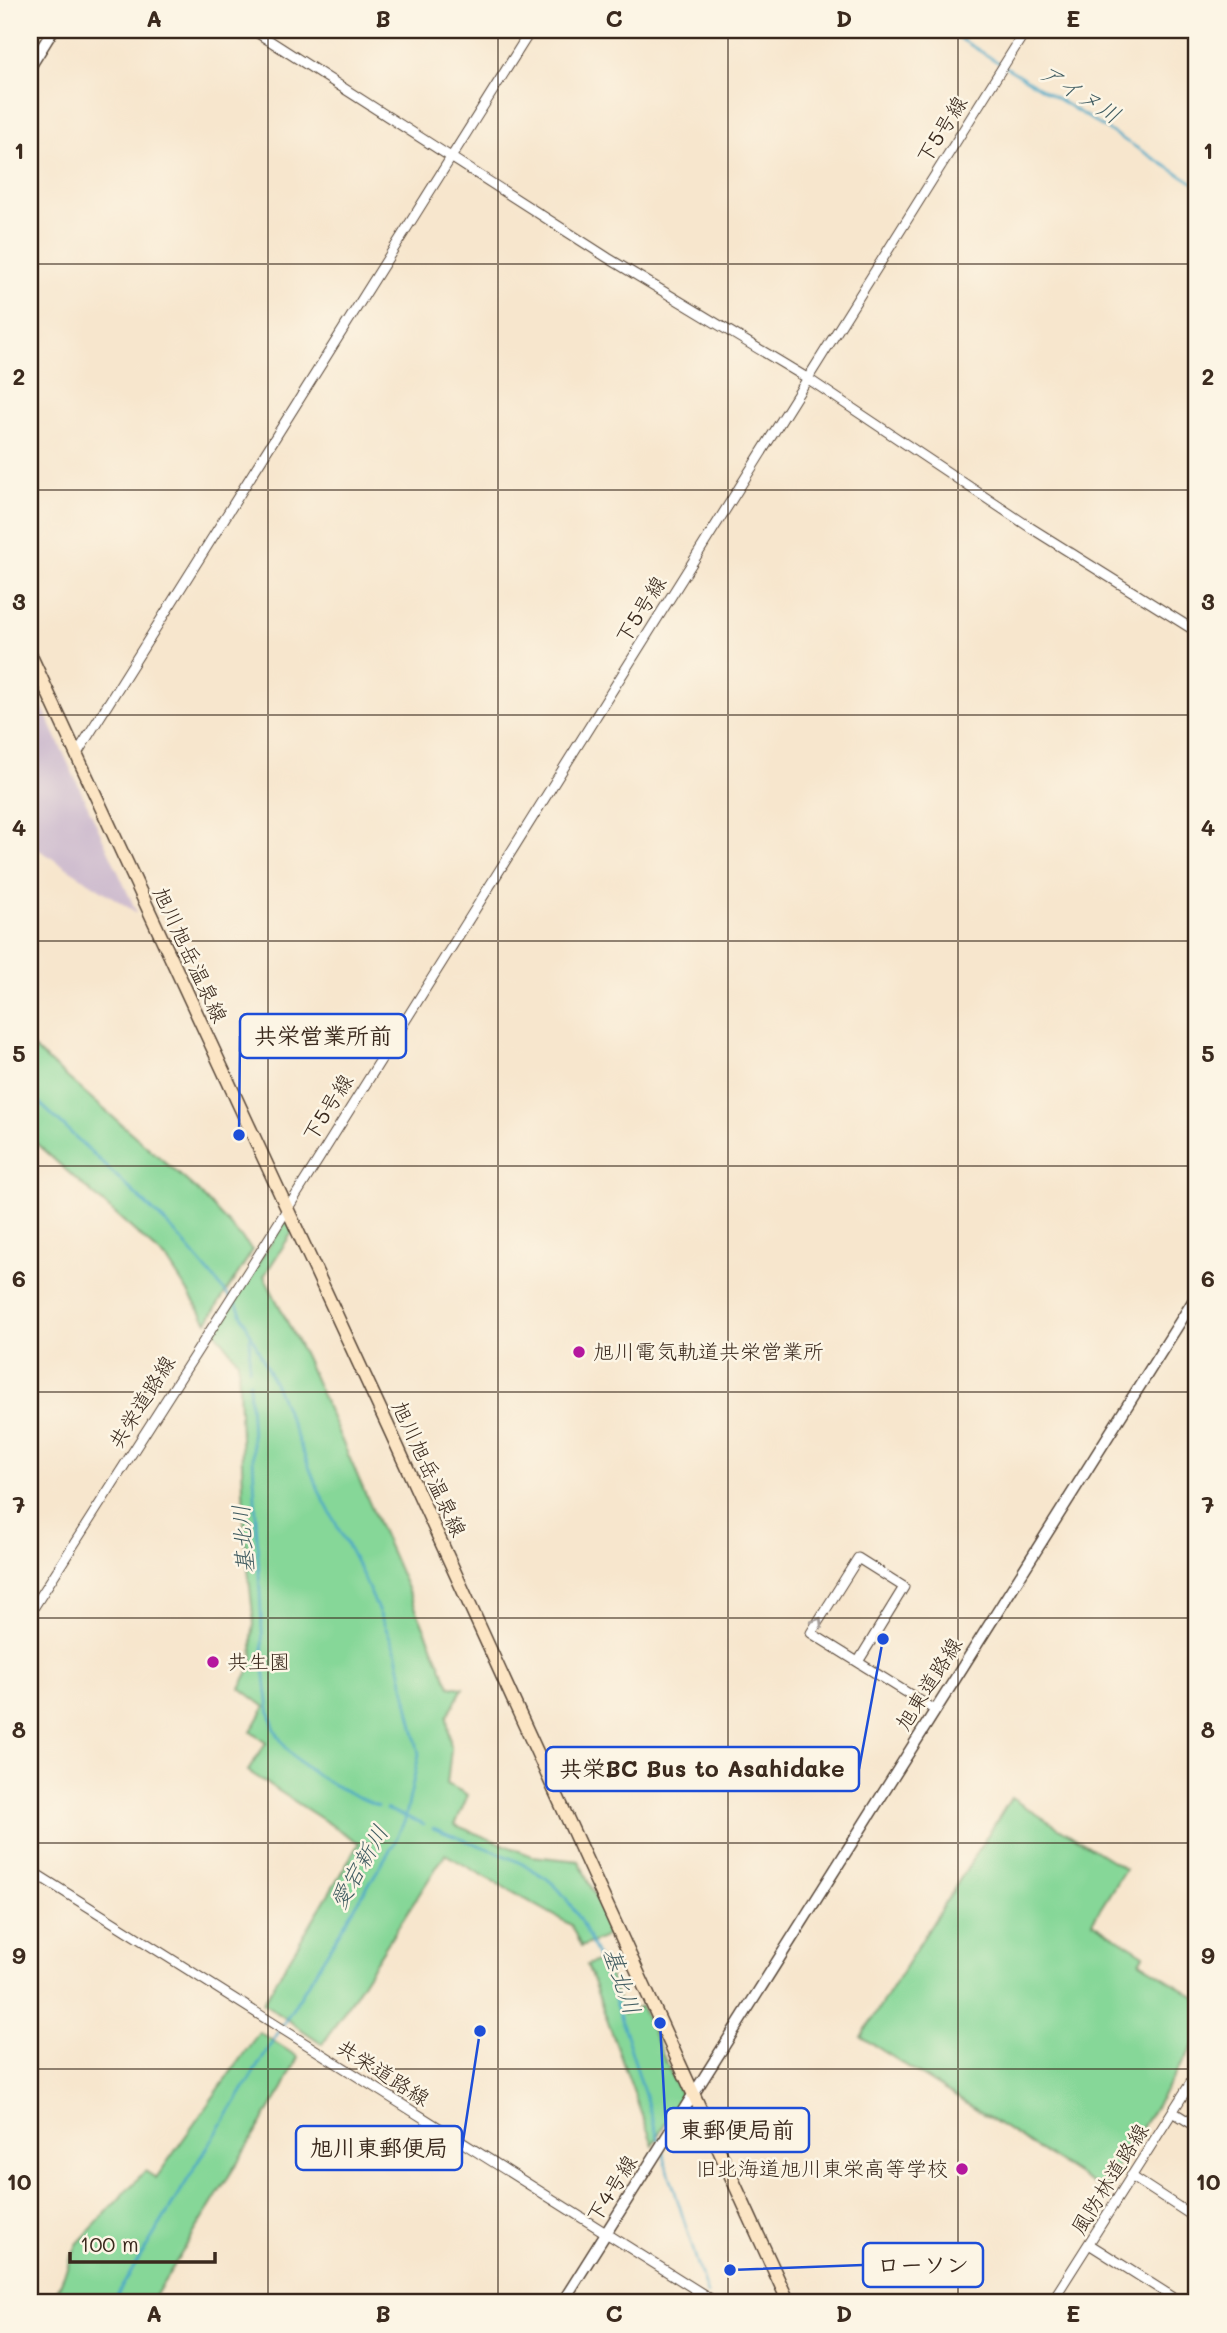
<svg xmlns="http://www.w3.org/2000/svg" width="1227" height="2333" font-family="Mali,'Klee One',sans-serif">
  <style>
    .industrial { fill: #cfbdcf }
    .green { fill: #86d798; stroke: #60805b; stroke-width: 2 }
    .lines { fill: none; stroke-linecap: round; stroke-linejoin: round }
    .stream { stroke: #47a6c6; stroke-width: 2.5 }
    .minor-casing { stroke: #574638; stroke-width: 11 }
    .tertiary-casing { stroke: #574638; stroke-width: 13 }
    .secondary-casing { stroke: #574638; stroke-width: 15 }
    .minor { stroke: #fff; stroke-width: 9 }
    .tertiary { stroke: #fff; stroke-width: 10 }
    .secondary { stroke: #fce5c4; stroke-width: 12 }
    .oneway { stroke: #a79f9a }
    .grid { fill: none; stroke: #3b2a1e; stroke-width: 2; stroke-opacity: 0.55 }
    .poi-dot { fill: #b5179e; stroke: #fcf5e5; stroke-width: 2.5 }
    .labels { text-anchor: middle; stroke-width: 5; stroke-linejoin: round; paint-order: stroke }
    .street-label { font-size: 21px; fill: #3b2a1e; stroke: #fcf5e5 }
    .poi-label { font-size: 21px; fill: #3b2a1e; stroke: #fcf5e5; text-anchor: start }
    .water-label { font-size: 23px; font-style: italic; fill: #405c61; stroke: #fcf5e5 }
    .leader { fill: none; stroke: #1d4ed8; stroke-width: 2.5 }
    .callout-dot { fill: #1d4ed8; stroke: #fcf5e5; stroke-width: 2.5 }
    .callout { fill: #fcf5e5; stroke: #1d4ed8; stroke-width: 2.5 }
    .callout-label { font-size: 23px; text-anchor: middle; font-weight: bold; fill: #3b2a1e }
    .neatline { fill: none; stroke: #3b2a1e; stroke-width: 2.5 }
    .grid-label { font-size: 23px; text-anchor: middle; font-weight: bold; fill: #3b2a1e }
  </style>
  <rect width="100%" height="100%" fill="#fcf5e5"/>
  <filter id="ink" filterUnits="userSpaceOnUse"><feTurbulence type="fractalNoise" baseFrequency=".0143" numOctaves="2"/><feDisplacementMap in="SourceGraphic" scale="14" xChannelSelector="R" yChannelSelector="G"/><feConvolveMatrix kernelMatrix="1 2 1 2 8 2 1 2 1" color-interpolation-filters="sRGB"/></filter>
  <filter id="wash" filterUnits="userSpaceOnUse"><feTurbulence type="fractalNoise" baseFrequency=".00686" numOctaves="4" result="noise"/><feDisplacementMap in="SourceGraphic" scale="28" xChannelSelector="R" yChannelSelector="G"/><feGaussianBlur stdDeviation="1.57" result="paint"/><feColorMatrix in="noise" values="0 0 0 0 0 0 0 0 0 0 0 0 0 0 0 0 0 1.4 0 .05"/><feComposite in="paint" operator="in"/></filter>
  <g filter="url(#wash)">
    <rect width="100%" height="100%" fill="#f7e6cd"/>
    <path class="industrial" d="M30,680L35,691L137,913L30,844Z"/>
    <path class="green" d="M30,1045L197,1190L253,1250L207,1322L168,1261L30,1138Z
      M286,1219L293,1231L264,1276L305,1357L450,1686L463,1688L447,1717L451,1749L447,1784L468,1795L455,1825L532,1856L579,1861L611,1931L603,1938L581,1947L571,1925L445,1854L323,2044L263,2003L359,1843L248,1771L266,1743L251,1732L265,1707L240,1688L253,1664L252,1637L254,1624L245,1540L238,1361L215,1331Z
      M1011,1798L1125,1869L1092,1922L1144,1955L1140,1962L1197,1998V2040L1103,2190L861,2037Z
      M604,1958L624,2014L641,2006L681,2096L653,2145L587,1965Z
      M259,2032L298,2057L283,2088L151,2303H52L77,2244L145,2171L156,2178Z"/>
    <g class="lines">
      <path class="stream" d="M946,30L1197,185
        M30,1094L172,1229L238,1307L277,1389L319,1491L364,1578L397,1654L419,1754L405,1820L393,1845L282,2026
        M249,1369L250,1338
        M249,1382L264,1668C267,1689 267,1714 277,1733C294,1770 343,1790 378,1806
        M386,1809L424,1824
        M433,1828C470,1843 513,1855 546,1878C597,1912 638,2078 659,2140
        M662,2150L707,2294
        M112,2303L279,2031"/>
    </g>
  </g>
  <g filter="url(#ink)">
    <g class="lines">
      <g class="minor-casing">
        <path id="minor" d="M253,30L608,258L807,378L1031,528L1197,632
          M76,755L531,30
          M30,1613L251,1267L1026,30
          M858,1662L904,1587L858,1558L811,1633L935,1710
          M30,1870L717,2303
          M1173,2112L1197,2127
          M1131,2176L1197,2219
          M1089,2244L1182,2303
          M1051,2303L1197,2073"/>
      </g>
      <g class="tertiary-casing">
        <path id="tertiary" d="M30,67L53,30
          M562,2303L1197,1295"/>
      </g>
      <g class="secondary-casing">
        <path id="secondary" d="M30,654L387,1424L789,2303"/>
      </g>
      <use href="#minor" class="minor"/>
      <use href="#tertiary" class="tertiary"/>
      <use href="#secondary" class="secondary"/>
    </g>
    <defs><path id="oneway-chevron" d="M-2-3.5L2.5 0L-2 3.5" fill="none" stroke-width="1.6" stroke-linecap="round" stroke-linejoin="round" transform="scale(1.75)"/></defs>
    <use class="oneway" href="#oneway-chevron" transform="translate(818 1622) rotate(-58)"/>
  </g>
  <path class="grid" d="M268,30V2303M498,30V2303M728,30V2303M958,30V2303M30,264H1197M30,490H1197M30,715H1197M30,941H1197M30,1166H1197M30,1392H1197M30,1618H1197M30,1843H1197M30,2069H1197"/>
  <g class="poi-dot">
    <circle cx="579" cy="1352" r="7"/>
    <circle cx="213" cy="1662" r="7"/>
    <circle cx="962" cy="2169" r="7"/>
  </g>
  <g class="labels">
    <g class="street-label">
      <text transform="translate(942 130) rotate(-58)" y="7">下5号線</text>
      <text transform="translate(641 610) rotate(-58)" y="7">下5号線</text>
      <text transform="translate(190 955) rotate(65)" y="7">旭川旭岳温泉線</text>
      <text transform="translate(328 1108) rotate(-58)" y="7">下5号線</text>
      <text transform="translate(142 1402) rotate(-58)" y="7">共栄道路線</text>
      <text transform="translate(429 1469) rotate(65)" y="7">旭川旭岳温泉線</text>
      <text transform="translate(929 1684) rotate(-58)" y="7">旭東道路線</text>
      <text transform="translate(383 2073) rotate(32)" y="7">共栄道路線</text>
      <text transform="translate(1110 2179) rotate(-58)" y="7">風防林道路線</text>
      <text transform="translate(612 2189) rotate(-58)" y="7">下4号線</text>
    </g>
    <g class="poi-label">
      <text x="593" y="1359">旭川電気軌道共栄営業所</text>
      <text x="227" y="1669">共生園</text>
      <text x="948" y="2176" text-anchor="end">旧北海道旭川東栄高等学校</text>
    </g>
    <g class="water-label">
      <text transform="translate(1080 94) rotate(32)" y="8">アイヌ川</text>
      <text transform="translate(243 1539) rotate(-94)" y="8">基北川</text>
      <text transform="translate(359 1867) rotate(-60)" y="8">愛宕新川</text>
      <text transform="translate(622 1981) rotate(71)" y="8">基北川</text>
    </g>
  </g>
  <path class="leader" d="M239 1135L240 1036M883 1639L859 1769M660 2023L666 2130M480 2031L462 2148M730 2270L863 2265"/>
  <g class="callout-dot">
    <circle cx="239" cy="1135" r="7"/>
    <circle cx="883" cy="1639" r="7"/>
    <circle cx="660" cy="2023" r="7"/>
    <circle cx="480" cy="2031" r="7"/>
    <circle cx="730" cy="2270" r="7"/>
  </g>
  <g class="callout">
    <rect x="240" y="1014" width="166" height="44" rx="7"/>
    <rect x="546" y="1747" width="313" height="44" rx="7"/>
    <rect x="666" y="2108" width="143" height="44" rx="7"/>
    <rect x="296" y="2126" width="166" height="44" rx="7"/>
    <rect x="863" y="2243" width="120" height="44" rx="7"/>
  </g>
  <g class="callout-label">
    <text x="323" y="1044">共栄営業所前</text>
    <text x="702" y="1777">共栄BC Bus to Asahidake</text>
    <text x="737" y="2138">東郵便局前</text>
    <text x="379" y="2156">旭川東郵便局</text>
    <text x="923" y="2273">ローソン</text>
  </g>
  <rect width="1227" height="2333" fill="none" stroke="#fcf5e5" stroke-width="77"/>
  <path d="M70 2252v10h145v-10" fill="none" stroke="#3b2a1e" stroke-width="3.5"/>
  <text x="80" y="2252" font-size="21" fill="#3b2a1e" stroke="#fcf5e5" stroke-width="5" paint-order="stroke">100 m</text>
  <rect x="38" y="38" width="1150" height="2256" class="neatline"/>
  <g class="grid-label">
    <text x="154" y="27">A</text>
    <text x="383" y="27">B</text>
    <text x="614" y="27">C</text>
    <text x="844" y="27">D</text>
    <text x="1073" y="27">E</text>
    <text x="19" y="159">1</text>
    <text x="1208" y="159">1</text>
    <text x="19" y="385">2</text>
    <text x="1208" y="385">2</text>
    <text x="19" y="610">3</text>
    <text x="1208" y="610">3</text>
    <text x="19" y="836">4</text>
    <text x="1208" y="836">4</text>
    <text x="19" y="1062">5</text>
    <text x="1208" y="1062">5</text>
    <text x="19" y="1287">6</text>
    <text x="1208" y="1287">6</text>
    <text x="19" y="1513">7</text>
    <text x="1208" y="1513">7</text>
    <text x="19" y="1738">8</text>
    <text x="1208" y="1738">8</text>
    <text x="19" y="1964">9</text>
    <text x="1208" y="1964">9</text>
    <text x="19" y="2190">10</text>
    <text x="1208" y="2190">10</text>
    <text x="154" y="2322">A</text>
    <text x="383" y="2322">B</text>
    <text x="614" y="2322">C</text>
    <text x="844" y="2322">D</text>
    <text x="1073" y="2322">E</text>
  </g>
</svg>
